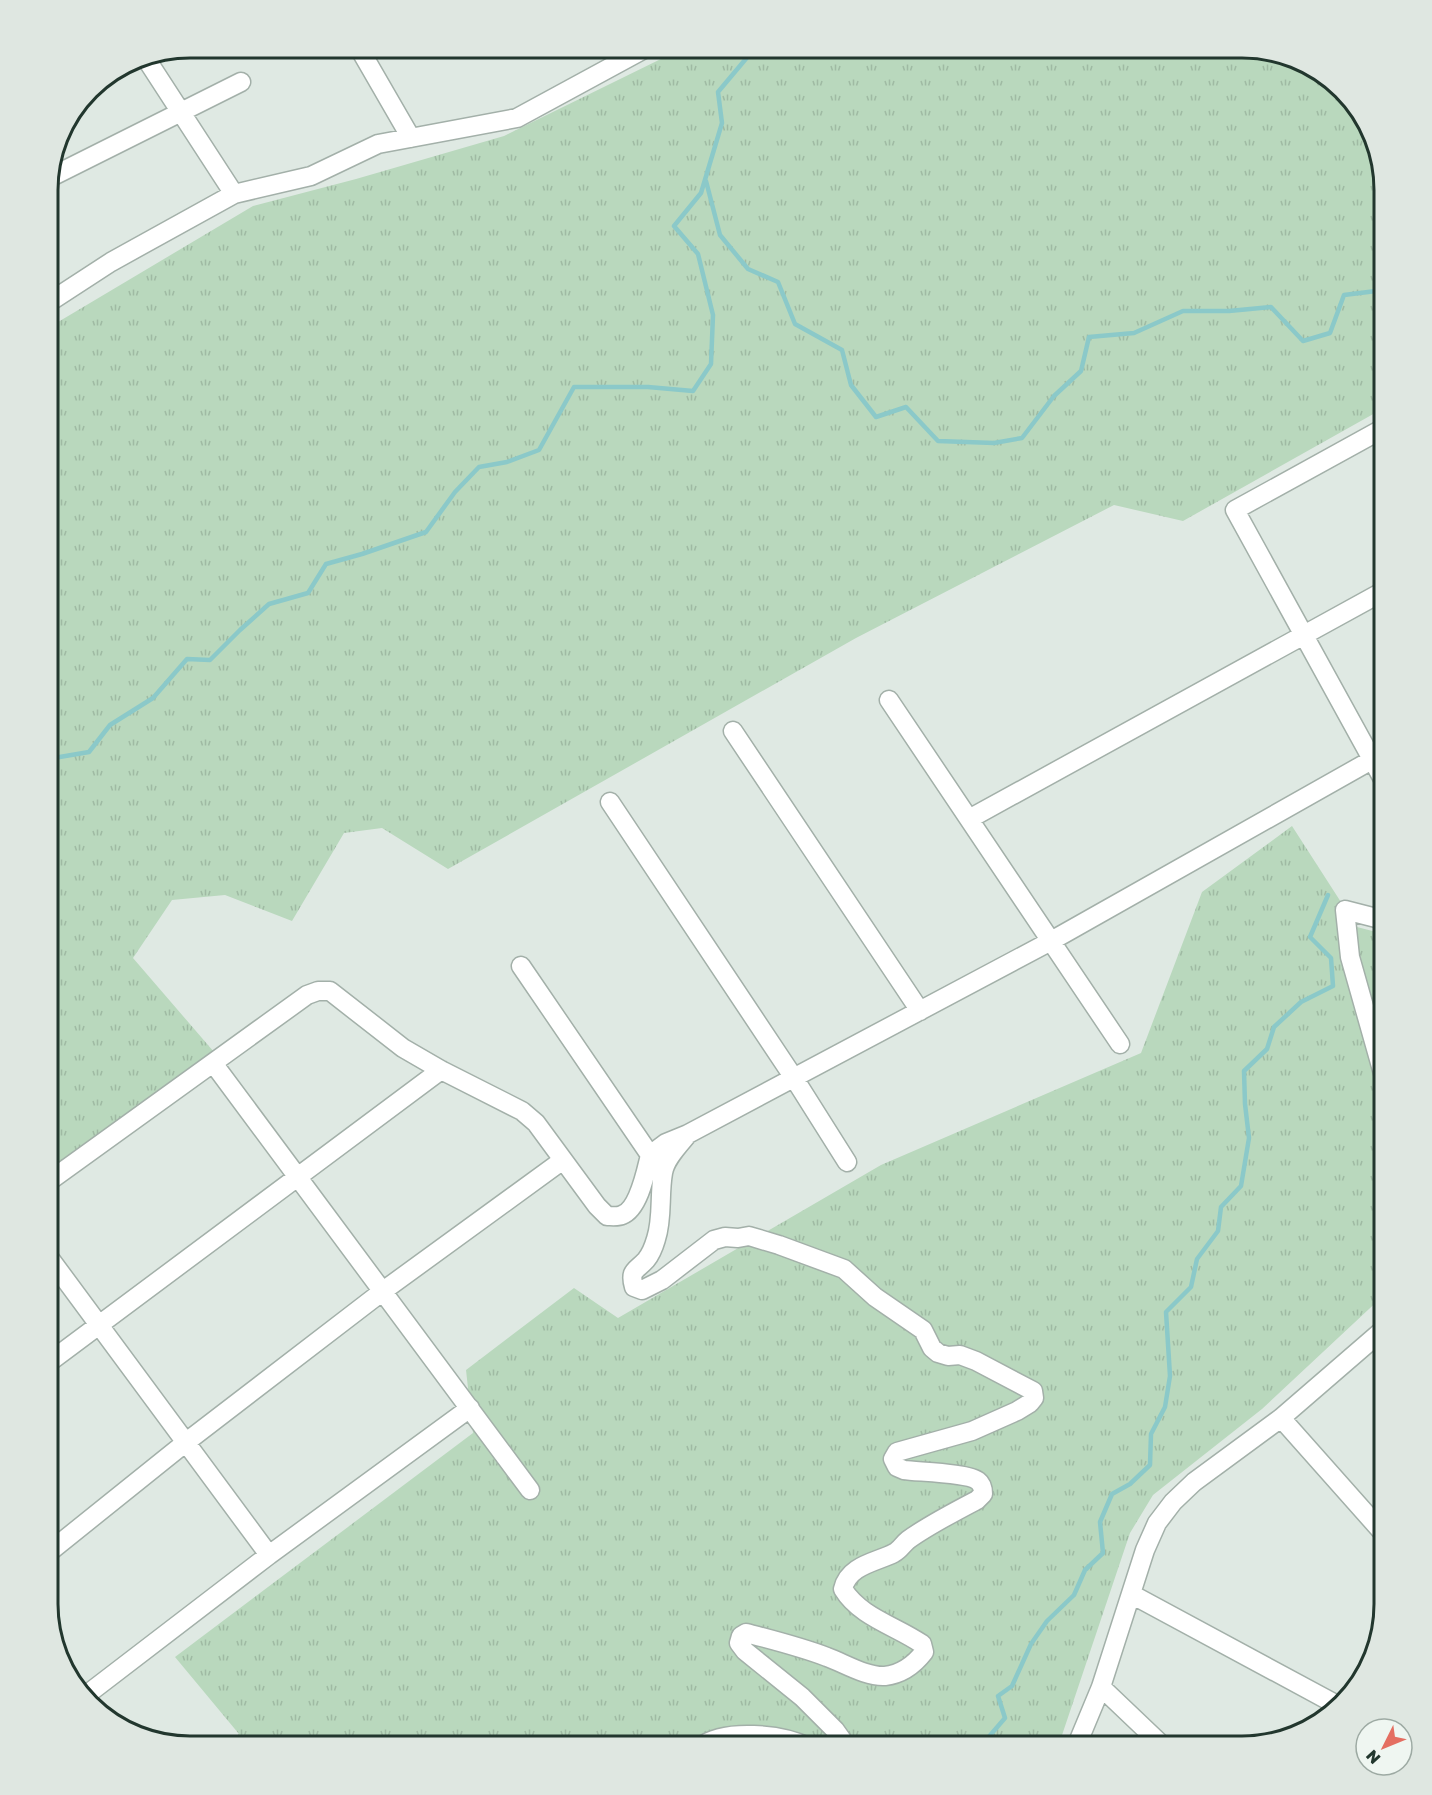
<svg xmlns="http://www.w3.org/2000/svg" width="1432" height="1795" font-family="'Golos Text',sans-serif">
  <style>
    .grass { fill: url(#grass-tufts) }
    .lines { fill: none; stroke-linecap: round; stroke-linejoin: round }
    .stream { stroke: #8bc9c9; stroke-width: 4.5 }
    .minor-casing { stroke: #a3b0a9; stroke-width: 21 }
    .minor { stroke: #fff; stroke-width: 18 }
    .rim { fill: none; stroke: #22372e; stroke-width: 3 }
  </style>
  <defs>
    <pattern id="grass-tufts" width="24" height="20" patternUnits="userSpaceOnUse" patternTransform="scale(1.5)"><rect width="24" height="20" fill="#b9d8bd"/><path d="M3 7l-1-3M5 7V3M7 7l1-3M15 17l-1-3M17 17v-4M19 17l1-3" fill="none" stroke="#9fbaa3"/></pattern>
  </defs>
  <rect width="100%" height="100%" fill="#dfe9e3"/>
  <path class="grass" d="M671,48H1251L1313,67L1360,111L1384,190V408L1183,521L1114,505L856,638L448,869L382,828L344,833L292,921L225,895L172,900L133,958L214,1052L48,1173V328L253,206L356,179L504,136L669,55Z
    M1292,826L1357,927L1384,934V1295L1262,1409L1153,1495L1130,1533L1058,1747H223L239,1734L175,1657L473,1433L466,1370L574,1288L618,1318L881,1165L1141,1053L1202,892Z"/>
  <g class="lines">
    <path class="stream" d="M706,181L720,235L748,269L778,282L795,324L842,350L851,385L876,417L906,407L938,441L994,443L1022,438L1054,396L1081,371L1089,337L1134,333L1183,311H1229L1271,307L1303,341L1330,333L1344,295L1384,290
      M48,759L89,752L110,725L153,698L187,659L210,660L240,630L269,604L308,593L326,564L362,554L426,532L455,492L479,467L507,462L539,450L574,387H648L693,391L711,364L713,315L698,254L674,226L701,193L722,123L718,92L755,48
      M980,1747L1005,1718L998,1696L1012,1686L1031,1644L1047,1621L1074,1595L1085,1570L1103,1553L1100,1522L1112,1494L1130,1484L1150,1465L1151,1434L1165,1407L1170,1376L1166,1312L1191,1287L1197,1259L1218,1231L1221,1207L1241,1186L1249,1138L1245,1104L1244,1071L1267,1049L1274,1027L1301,1002L1333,986L1331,958L1310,937L1328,895"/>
    <g class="minor-casing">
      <path id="minor" d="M359,48L411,138
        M145,57L234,194
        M49,178L241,82
        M48,303L111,262L234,194L311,176L378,144L517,118L646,48
        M889,700L1120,1044
        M733,731L920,1011
        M1384,781L1235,510L1384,428
        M610,802L794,1078L847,1162
        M969,819L1384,591
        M213,1063L530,1490
        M1384,1077L1350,957L1345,910L1384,920
        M688,1134C679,1145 665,1159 663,1173C659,1195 663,1218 656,1239C654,1246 651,1254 646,1260C636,1271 629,1270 634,1287L642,1290L662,1280L714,1240L725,1237L738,1238L749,1236L779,1245L844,1269L875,1297L923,1330L932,1348L938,1353L948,1356L960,1355L976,1361L1033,1391L1034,1398L1030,1403L1017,1411L972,1431L897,1452L893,1459L897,1467L904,1470C918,1472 969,1473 978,1481C982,1484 983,1489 983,1494L977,1500C956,1511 927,1526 908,1540C903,1544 900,1550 894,1553C877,1562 848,1565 843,1589C860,1617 896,1626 922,1644L924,1652C914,1665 902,1674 885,1676C866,1677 844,1663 827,1657C801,1647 773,1640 746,1633L741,1636L739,1643L745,1651L802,1697L835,1730L847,1747
        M650,1155L666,1143L688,1134L1051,941L1384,753
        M48,1182L307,995L318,991H330L403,1048L441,1070L522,1111L536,1123L597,1206L607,1216C611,1216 618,1217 622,1215C639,1209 646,1171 650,1155L521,966
        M48,1256L269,1555
        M48,1363L441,1070
        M1281,1418L1384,1534
        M48,1553L185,1443L383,1291L563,1160
        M1131,1594L1337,1705
        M1101,1687L1164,1747
        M85,1696L269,1555L470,1408
        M700,1747C725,1728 782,1734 808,1747
        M1076,1747L1101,1687L1145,1550L1157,1523L1173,1502L1194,1482L1281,1418L1384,1329"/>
    </g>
    <use href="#minor" class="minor"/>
  </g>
  <path d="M0 0H1432V1795H0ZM190 58H1242A132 132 0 0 1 1374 190V1604A132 132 0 0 1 1242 1736H190A132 132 0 0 1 58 1604V190A132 132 0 0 1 190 58Z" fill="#dfe7e1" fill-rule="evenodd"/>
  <path class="rim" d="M190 58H1242A132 132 0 0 1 1374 190V1604A132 132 0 0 1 1242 1736H190A132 132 0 0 1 58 1604V190A132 132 0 0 1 190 58Z"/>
  <g transform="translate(1384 1747) rotate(227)"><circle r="28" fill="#eff6f1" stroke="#9daaa3" stroke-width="1.5"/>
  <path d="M0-4.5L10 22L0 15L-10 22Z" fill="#e46e61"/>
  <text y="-9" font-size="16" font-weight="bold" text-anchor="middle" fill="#22372e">N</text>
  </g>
</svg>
